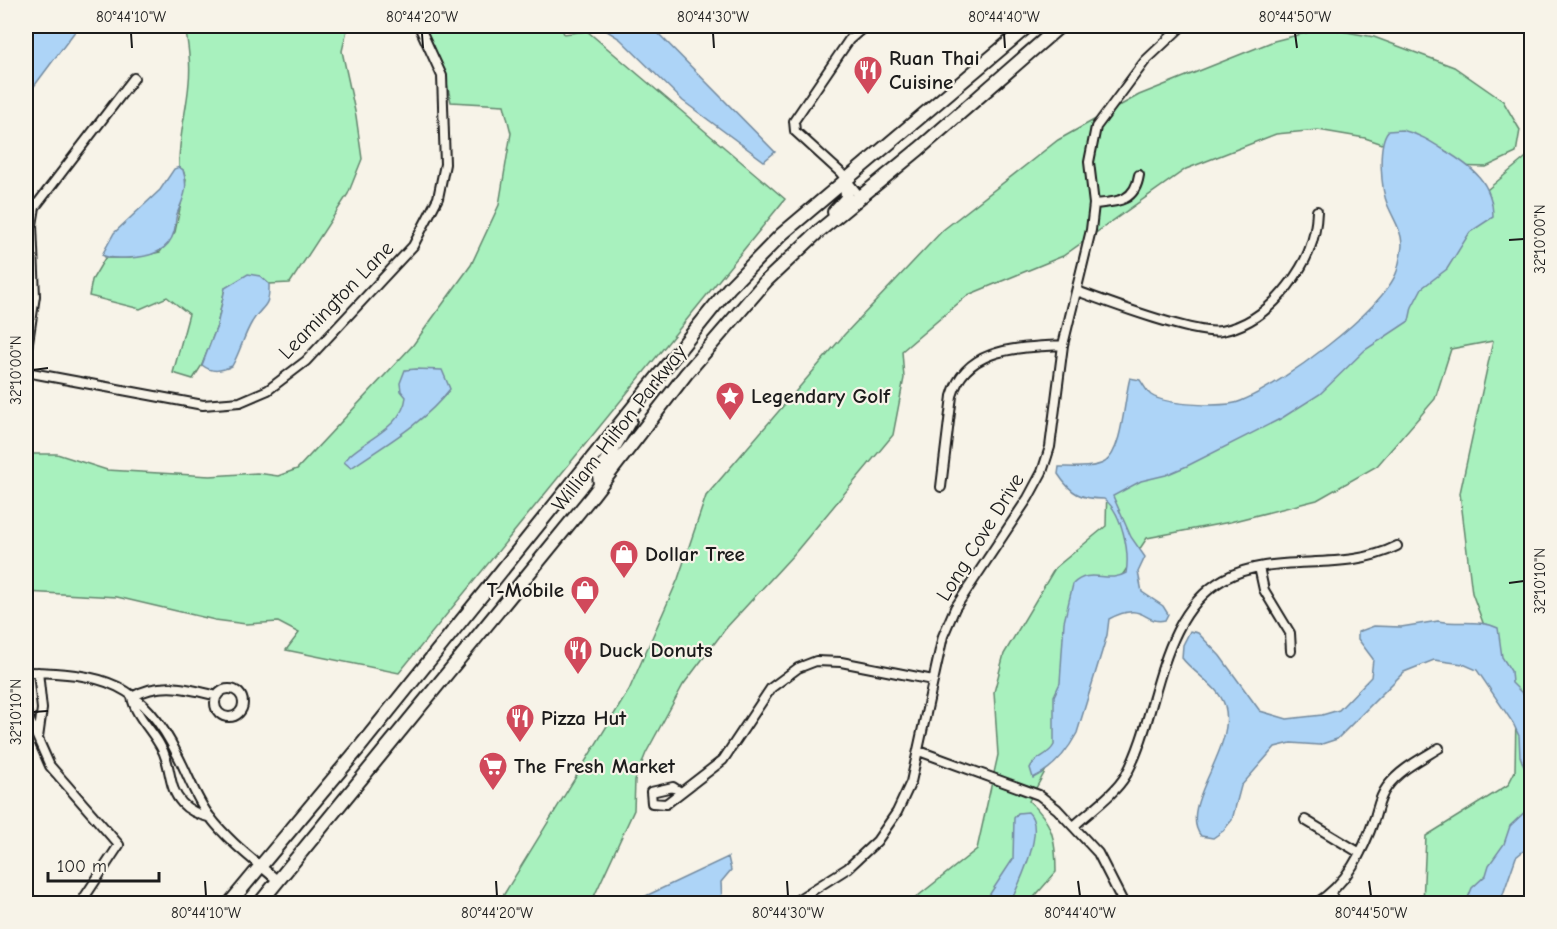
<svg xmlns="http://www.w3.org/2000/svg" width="1557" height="929" font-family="'Comic Neue',sans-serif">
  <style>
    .green { fill: #a8f1be; stroke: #62866d; stroke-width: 1.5 }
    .water { fill: #add4f7; stroke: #738a9f; stroke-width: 1.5 }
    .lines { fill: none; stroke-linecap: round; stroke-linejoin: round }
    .minor-casing { stroke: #1c1c1c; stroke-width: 12 }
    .trunk-casing { stroke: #1c1c1c; stroke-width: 16 }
    .minor { stroke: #f7f3e8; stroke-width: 8 }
    .trunk { stroke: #f7f3e8; stroke-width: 12 }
    .ticks { fill: none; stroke: #1c1c1c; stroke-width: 2 }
    .labels { text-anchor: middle; stroke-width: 4.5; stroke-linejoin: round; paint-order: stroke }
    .poi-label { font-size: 21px; font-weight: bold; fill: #1c1c1c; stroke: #f7f3e8; text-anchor: start }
    .street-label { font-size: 21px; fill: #1c1c1c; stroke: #f7f3e8 }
    .neatline { fill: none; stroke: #1c1c1c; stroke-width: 2 }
    .ticks-label { font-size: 15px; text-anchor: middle; fill: #1c1c1c }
  </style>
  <rect width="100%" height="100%" fill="#f7f3e8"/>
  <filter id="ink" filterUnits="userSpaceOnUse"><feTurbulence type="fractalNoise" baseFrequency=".0167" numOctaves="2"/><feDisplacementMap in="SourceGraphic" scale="12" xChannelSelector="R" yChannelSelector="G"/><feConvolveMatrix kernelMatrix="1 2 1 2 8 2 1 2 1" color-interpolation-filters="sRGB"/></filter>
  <g filter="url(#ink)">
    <path class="green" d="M185,26H348L342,51L356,116L362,159L348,194L290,283L269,284L260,276L225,288L217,326L202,365L193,379L173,373L189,314L167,297L140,309L89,296L92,280L105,258H130L160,252L175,232L186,180L183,170L179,167C178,138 187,111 189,82C191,63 188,44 185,26Z
      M425,26H561L564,34L587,31L785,199L399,673L286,650L299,633L278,622L246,624L215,620L117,597L26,592V454H57L107,470L210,476L257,473L278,476L297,469L413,345L471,265L499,205L511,133L504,105L451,102L444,70Z
      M1325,28L1374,37L1454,67L1503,101L1520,130L1516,153L1486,167L1447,166L1365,138L1318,130L1276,134L1186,169L1063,256L968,295L902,351L904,378L893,435L794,554L726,628L683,685L646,753L635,780L634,810L591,903L498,904L629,690L678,579L706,496L844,335L943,230L1058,140L1139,95L1274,41Z
      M1531,153V830L1485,903H1423L1426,836L1508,785L1515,771L1516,712L1472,593L1460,493L1493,341L1451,349L1435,399L1377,466L1317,500L1230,522L1147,538L1109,595L1066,733L1029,801C1053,822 1056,841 1056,872L1029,903L908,904L977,849L998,755L994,692L1004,654L1055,568L1106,526L1107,484L1326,367L1451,220Z"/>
    <path class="water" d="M26,26H79L26,97Z
      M599,26H651L775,152L764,161L683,101L620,39Z
      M1402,130C1419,134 1430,141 1444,150C1472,167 1493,182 1493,217L1470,232L1447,269L1422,288L1412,307L1409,321L1365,350L1320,394L1282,418L1187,466L1166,475L1141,481L1113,496L1131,537L1145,557L1138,572L1142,592L1163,606L1168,614L1165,620C1143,625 1145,600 1109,619L1107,635L1077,733C1067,752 1052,769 1033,778L1030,768C1035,756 1048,757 1054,745V696L1060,683L1064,622L1073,584C1089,567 1108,584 1126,573C1130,552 1122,512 1104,499C1081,499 1071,494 1058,474L1059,467C1072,467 1093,469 1105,462C1123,450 1124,398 1130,378L1140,380C1143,384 1147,392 1151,395C1165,405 1225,408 1241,401C1279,386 1384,310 1397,271C1399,263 1402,252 1402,244C1401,229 1394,220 1388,206C1381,190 1377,145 1388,131Z
      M179,167L183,170C189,188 184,197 177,214C175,220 176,226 174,232C168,254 144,258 125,258C117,258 109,259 102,255L114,233L160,190L174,169Z
      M248,274L260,276L269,284C270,310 262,304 252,322C244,335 240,352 232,366C221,371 212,373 202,365L217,326L225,288Z
      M416,369L442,370L450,389C424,423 386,444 351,468L344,462L350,455C369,438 403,425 406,397L401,391L400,383L405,370Z
      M1438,621C1459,625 1480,619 1498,628L1502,657L1511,671L1512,683L1531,702V770L1524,767L1520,756L1519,736L1513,723L1477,670L1463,664L1434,660L1404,672L1337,739L1319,745L1291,743L1275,747L1241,786L1232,820L1223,831L1213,838L1201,836C1177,806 1237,749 1225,706C1219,686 1194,674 1182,658L1183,645L1190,631L1198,633L1220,656L1260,711L1287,719L1322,715L1339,710L1371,677L1373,659L1358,639V632L1374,626L1401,627Z
      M1531,806V845L1516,857L1500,903H1466L1472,888L1486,875L1489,865L1504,844L1510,826Z
      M1028,812C1047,828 1018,886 1010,903H984L1013,859L1014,818L1018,813Z
      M728,857L731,870L721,882L722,903H631Z"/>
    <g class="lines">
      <g class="minor-casing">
        <path id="minor" d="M861,198L840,172L795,131L794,121L849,40L865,26
          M1094,204C1117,202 1135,202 1139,175
          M1077,291C1104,301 1196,336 1221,331C1249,326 1271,308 1288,286C1306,263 1316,241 1317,211
          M26,355L35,296L32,225L35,207L134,78
          M26,372L203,405L240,402L268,390L306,361L413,246L438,198L445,164L442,76L419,26
          M941,487L952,396C966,346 1020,348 1063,345
          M1259,567L1264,590L1290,633L1291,651
          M26,672C103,673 142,682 178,756C189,777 196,799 210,817C228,841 255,861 277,880
          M38,672L42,709L38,738
          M215 703a14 14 0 1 1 28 0a14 14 0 1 1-28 0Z
          M132,697C136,720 160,736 166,759C171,774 170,790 182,803C189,811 200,815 211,818
          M132,697C160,681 187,688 217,696
          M26,712L50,766L119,845L80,904
          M919,751L1039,795L1057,809L1098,853L1124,904
          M679,791L673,787L651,792L652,803L666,804L723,760L771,688L798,668L816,661L841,662L933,680
          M1305,820L1360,853
          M1074,826C1090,811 1115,794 1126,775C1160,713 1157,617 1224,579C1274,551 1342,574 1397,546
          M1331,894L1338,904
          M26,895L35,904
          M791,904L848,868L877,841L897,812L911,782L943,636L955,608L1028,498L1042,472L1050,447L1063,345L1091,230L1094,204L1089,162L1096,127L1145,61L1182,26
          M1315,904C1347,884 1363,852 1375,817C1378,807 1380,796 1387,787C1399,770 1421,759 1439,748"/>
      </g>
      <g class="trunk-casing">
        <path id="trunk" d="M834,212L847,198L846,179
          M600,485L599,473L630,420
          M229,904L359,748L729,288L782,234L1028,26
          M259,904L592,496L686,374L766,281L819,231L919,149L1060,26"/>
      </g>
      <use href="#minor" class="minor"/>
      <use href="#trunk" class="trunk"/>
    </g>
  </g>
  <path class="ticks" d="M131,33L132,48M422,33L423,48M713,33L714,48M1004,33L1005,48M1295,33L1297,48M1509,240L1524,239M33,370L48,368M1509,583L1524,581M33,712L48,711M205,881L206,896M496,881L497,896M787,881L788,896M1078,881L1080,896M1369,881L1371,896"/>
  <defs>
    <g id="restaurant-pin" transform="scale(1.5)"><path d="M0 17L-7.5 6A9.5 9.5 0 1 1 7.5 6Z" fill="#d1495b" stroke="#f7f3e8"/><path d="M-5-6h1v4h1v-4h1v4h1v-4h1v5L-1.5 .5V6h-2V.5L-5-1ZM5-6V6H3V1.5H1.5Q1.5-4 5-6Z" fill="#fff"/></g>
    <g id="sight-pin" transform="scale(1.5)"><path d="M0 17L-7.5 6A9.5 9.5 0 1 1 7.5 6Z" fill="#d1495b" stroke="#f7f3e8"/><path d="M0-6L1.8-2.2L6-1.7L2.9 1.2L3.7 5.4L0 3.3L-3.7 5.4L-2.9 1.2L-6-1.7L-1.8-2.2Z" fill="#fff"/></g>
    <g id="shop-pin" transform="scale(1.5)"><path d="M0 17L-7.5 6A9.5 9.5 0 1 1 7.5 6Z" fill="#d1495b" stroke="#f7f3e8"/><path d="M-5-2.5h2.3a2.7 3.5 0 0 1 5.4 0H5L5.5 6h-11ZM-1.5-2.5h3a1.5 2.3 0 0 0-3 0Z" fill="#fff"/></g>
    <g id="supermarket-pin" transform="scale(1.5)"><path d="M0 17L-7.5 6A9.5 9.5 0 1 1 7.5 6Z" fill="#d1495b" stroke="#f7f3e8"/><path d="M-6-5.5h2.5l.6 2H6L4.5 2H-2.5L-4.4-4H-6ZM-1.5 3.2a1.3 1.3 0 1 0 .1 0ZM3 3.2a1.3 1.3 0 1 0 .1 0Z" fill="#fff"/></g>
  </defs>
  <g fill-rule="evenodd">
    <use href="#restaurant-pin" x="868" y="70"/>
    <use href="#sight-pin" x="730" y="396"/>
    <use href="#shop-pin" x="624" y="554"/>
    <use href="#shop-pin" x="585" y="590"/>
    <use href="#restaurant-pin" x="578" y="650"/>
    <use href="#restaurant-pin" x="520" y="718"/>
    <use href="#supermarket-pin" x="493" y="766"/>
  </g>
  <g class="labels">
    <g class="poi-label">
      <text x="889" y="65">Ruan Thai<tspan x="889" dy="24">Cuisine</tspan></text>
      <text x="751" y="403">Legendary Golf</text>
      <text x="645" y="561">Dollar Tree</text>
      <text x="564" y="597" text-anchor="end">T-Mobile</text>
      <text x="599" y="657">Duck Donuts</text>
      <text x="541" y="725">Pizza Hut</text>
      <text x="514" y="773">The Fresh Market</text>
    </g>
    <g class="street-label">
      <text transform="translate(336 300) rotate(-46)" y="7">Leamington Lane</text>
      <text transform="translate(619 428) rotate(-52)" y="7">William Hilton Parkway</text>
      <text transform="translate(980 537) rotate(-58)" y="7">Long Cove Drive</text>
    </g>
  </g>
  <rect width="1557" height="929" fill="none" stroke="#f7f3e8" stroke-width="66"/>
  <path d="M48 872v9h111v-9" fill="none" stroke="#1c1c1c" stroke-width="3"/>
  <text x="57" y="872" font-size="18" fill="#1c1c1c" stroke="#f7f3e8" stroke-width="4.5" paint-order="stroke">100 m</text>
  <rect x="33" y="33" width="1491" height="863" class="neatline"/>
  <g class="ticks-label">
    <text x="131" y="22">80°44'10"W</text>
    <text x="422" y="22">80°44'20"W</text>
    <text x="713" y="22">80°44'30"W</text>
    <text x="1004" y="22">80°44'40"W</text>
    <text x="1295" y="22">80°44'50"W</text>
    <text transform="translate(1540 239) rotate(-90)" y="5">32°10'00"N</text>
    <text transform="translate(16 370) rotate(-90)" y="5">32°10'00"N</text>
    <text transform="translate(1540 581) rotate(-90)" y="5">32°10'10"N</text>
    <text transform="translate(16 712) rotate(-90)" y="5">32°10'10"N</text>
    <text x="206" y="918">80°44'10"W</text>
    <text x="497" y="918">80°44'20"W</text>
    <text x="788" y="918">80°44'30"W</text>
    <text x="1080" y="918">80°44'40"W</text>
    <text x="1371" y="918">80°44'50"W</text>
  </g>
</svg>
